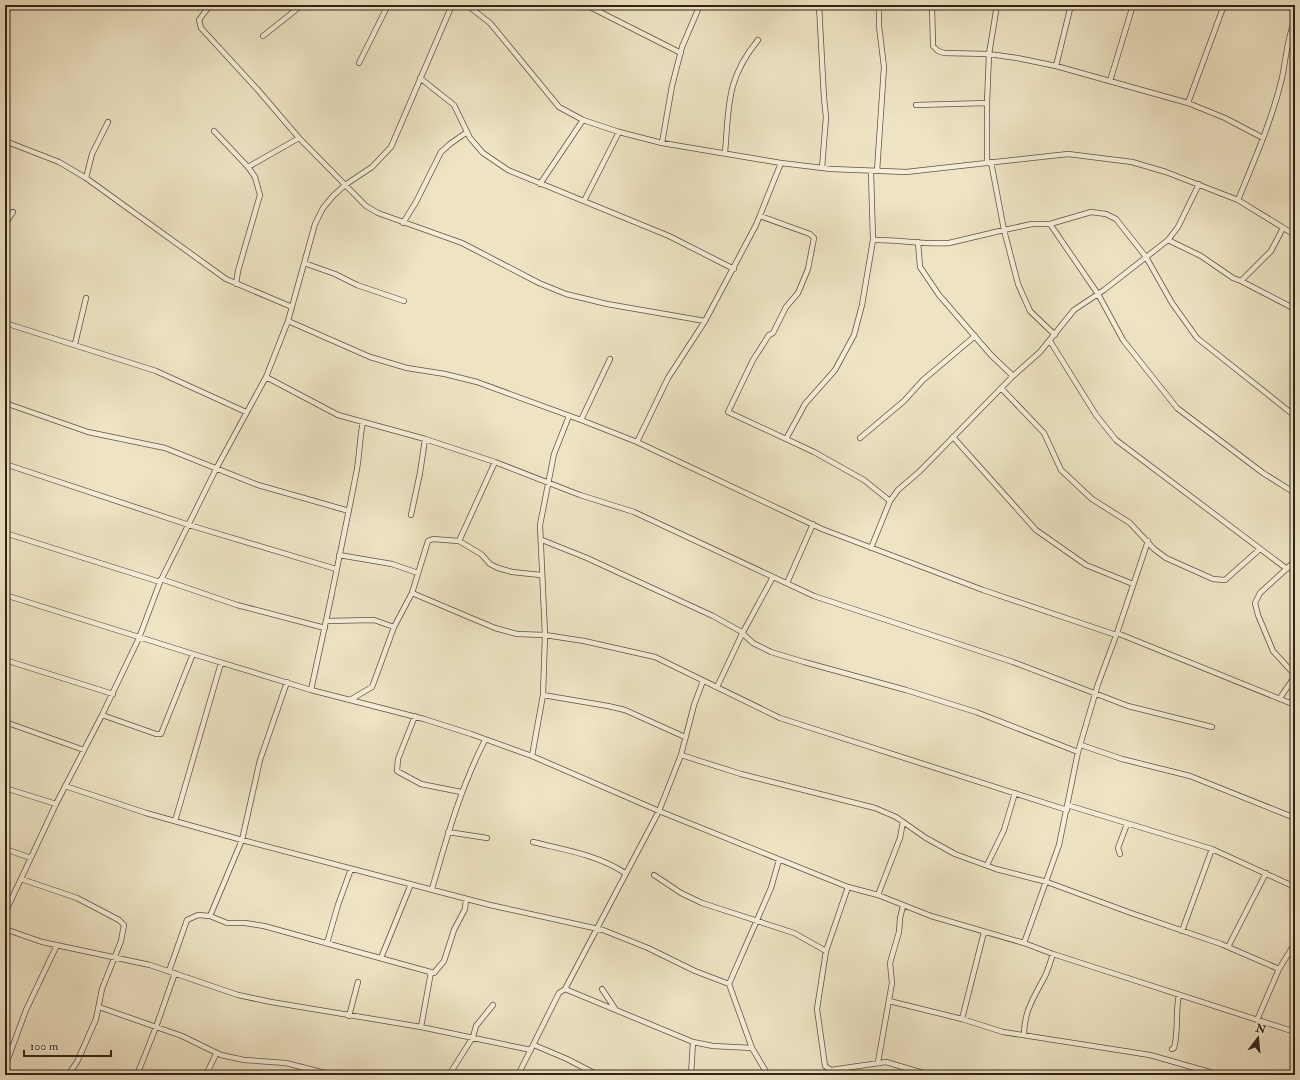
<svg xmlns="http://www.w3.org/2000/svg" width="1300" height="1080" font-family="'IM FELL Double Pica',serif">
  <style>
    .lines { fill: none; stroke-linecap: round; stroke-linejoin: round }
    .minor-casing { stroke: #61533f; stroke-width: 6 }
    .minor { stroke: #f4edd8; stroke-width: 4.5 }
  </style>
  <rect width="100%" height="100%" fill="#eee3c3"/>
  <filter id="stains"><feTurbulence type="fractalNoise" baseFrequency=".005" numOctaves="4"/><feColorMatrix values="0 0 0 0 .2 0 0 0 0 .09 0 0 0 0 .02 0 0 0 .5 -.17"/></filter>
  <radialGradient id="worn" r=".72"><stop offset=".6" stop-color="#630" stop-opacity="0"/><stop offset="1" stop-color="#630" stop-opacity=".3"/></radialGradient>
  <g class="lines">
    <g class="minor-casing">
      <path id="minor" d="M210,5L199,20L201,28L258,90L299,138L366,206L378,213L462,243L539,283L566,294L607,304L705,321L756,225L781,163
        M467,5L490,23L500,35L559,107L583,120L619,132L662,143L781,163L831,169L906,172L1068,154L1132,162L1166,172L1238,200L1295,235
        M586,5L681,53
        M819,5L824,98L826,117L822,168
        M932,5L933,46L938,51L944,53L989,54L1017,58L1056,66L1188,103L1225,118L1263,138
        M263,36L302,5
        M359,63L388,5
        M1056,66L1071,5
        M420,78L454,105L470,138L483,153L508,170L669,236L734,269
        M1110,81L1133,5
        M1188,103L1224,5
        M916,105L987,103
        M214,131L248,167L255,177L260,195L238,271L236,284
        M5,141L59,162L86,178L226,279L292,307
        M662,143L672,86L682,47L700,5
        M725,153C729,106 726,79 758,40
        M987,162V103L989,54L997,5
        M991,162L1004,230L1018,284L1030,311L1055,335
        M248,167L299,138
        M877,171L884,67L879,26V5
        M871,172L873,240C898,239 924,245 949,243L1004,230L1032,224H1050L1091,212L1106,214L1116,219L1146,257L1172,303L1197,338L1295,416
        M86,178L92,154L108,122
        M540,184L583,120
        M1238,200C1254,161 1272,120 1282,78C1286,58 1287,39 1295,19
        M584,201L619,132
        M760,216L810,234L814,238L808,269L798,293L786,307L773,333L769,335L753,360L728,412L814,452L864,480L890,501
        M403,223L416,202L441,152L450,144L467,132
        M5,224L13,212
        M1050,224L1098,294L1123,340L1177,408L1263,473L1295,493
        M1168,240L1201,256L1233,278L1241,281L1271,251L1283,228
        M918,242L920,267L939,295L991,355L1013,376
        M304,263L335,274L357,285L404,301
        M1241,281L1295,309
        M288,321L370,357L407,368L445,374L477,382L581,420L637,442L822,529L983,590L1116,635
        M5,323L156,371L246,412
        M1050,341L1096,415L1116,440L1287,569
        M75,344L86,298
        M266,377L338,415L425,439L495,462L580,495L634,512L814,596L1013,662L1128,706L1212,727
        M1001,388L1044,433L1061,470L1092,499L1130,523L1154,549L1166,558L1213,579L1225,580L1260,549
        M5,403L88,432L165,448L258,485L349,511
        M581,420L610,359
        M953,437L1036,530L1086,565L1133,584
        M860,438L904,401L923,380L975,336
        M786,439L805,404L835,370L854,335L862,305L873,240
        M637,442L668,378L705,321
        M5,464L189,525L336,569
        M411,515L420,473L425,439
        M5,533L160,582
        M542,540L587,558L713,616L740,631L753,643L771,652L804,662L906,690L976,712L1078,752
        M459,541L481,554L490,564L498,568L512,572L541,575
        M871,548L890,501L898,490L920,471L1013,376L1040,352L1074,310L1104,290L1168,240L1178,227L1199,184
        M339,555L392,564L418,573
        M1295,561L1260,593L1255,603L1258,615L1273,651L1295,675
        M161,579L237,605L325,628
        M787,583L813,524
        M412,593L495,628L517,634L545,635L584,641L655,657L780,718L1067,810
        M5,595L193,654L311,690L424,719L471,734L532,756L659,811L848,887L878,895L931,916L1024,943L1053,954L1295,1032
        M326,621L374,620L394,627
        M1117,633L1148,541
        M5,660L113,694
        M717,687L742,634L773,577
        M311,690C327,618 342,546 356,474C360,456 359,440 363,422
        M543,695L608,706L625,710L685,737
        M1280,698L1295,676
        M350,700L372,687L374,682L394,627L412,593L428,541L433,539L459,541L495,462
        M102,715L156,734H161L193,654
        M415,716L398,759L397,771L421,784L461,792
        M5,722L84,750
        M1081,745L1122,759L1190,776L1295,818
        M681,755L741,774L875,808L896,817L926,838L955,854L996,869L1047,882L1131,913L1221,944L1279,969
        M532,756L543,695L545,635L540,525L554,454L569,416
        M65,786L146,813L242,840L490,905L603,930L648,948L695,971L729,984
        M5,788L56,804
        M1067,805L1212,849L1295,887
        M175,821L221,663
        M448,832L487,838
        M533,842C565,850 598,855 625,873
        M5,849L31,858
        M1120,854L1118,848L1127,824
        M987,865L1004,830L1015,793
        M654,875L681,893L702,903L794,933L826,951
        M21,879L77,898L119,920L124,925L121,941L102,989L96,1019L77,1062L68,1075
        M848,887L826,951L817,1009L825,1066L831,1070L886,1062L930,1075
        M432,889C447,837 460,789 485,740
        M878,895L900,838L903,822
        M5,913L56,804L102,715L139,638L160,582L216,469L266,377L288,321L315,224L323,208L333,196L345,185L372,167L391,147L452,5
        M210,916L227,923H245L264,926L434,973L444,961L454,930L465,909L466,899
        M5,929L42,942L150,965L238,995L271,1002L421,1027L531,1050
        M1182,931L1212,849
        M984,932L962,1019L1003,1032L1150,1055L1220,1075
        M327,943L338,905L351,869
        M1024,943L1059,845L1078,752L1098,684L1117,633L1295,705
        M1228,947L1266,873
        M381,958L411,884
        M169,971L187,920L198,915L210,916L242,840L260,760L287,682
        M565,989L659,811L681,755L694,705L703,681
        M602,989L616,1010
        M889,1001L962,1019
        M99,1007L182,1036L221,1055L244,1060L286,1063L333,1075
        M349,1016L358,982
        M1257,1020L1279,969L1295,943
        M421,1027L431,972
        M1024,1034C1024,1012 1034,997 1044,978C1048,971 1050,962 1053,954
        M534,1045L567,1059L598,1075
        M752,1048L729,984L771,888L779,860
        M1172,1049L1174,1048C1179,1030 1175,1013 1179,995
        M878,1062L892,983L890,963L899,932L900,918L903,906
        M5,1067L26,1010L57,945
        M137,1075L156,1027L175,973
        M206,1075L216,1054
        M449,1075L473,1037L476,1026L493,1005
        M518,1075L559,993L565,989L693,1042L713,1046L752,1048L768,1075
        M691,1075L693,1042"/>
    </g>
    <use href="#minor" class="minor"/>
  </g>
  <rect width="1300" height="1080" fill="none" stroke="#eee3c3" stroke-width="20"/>
  <rect x="6" y="6" width="1288" height="1068" fill="none" stroke="#322313" stroke-width="2"/>
  <rect x="10" y="10" width="1280" height="1060" fill="none" stroke="#322313"/>
  <g transform="translate(1258 1038) rotate(16)" stroke="#f4edd8" stroke-width="3" paint-order="stroke">
  <path d="M0-3L7 15L0 10L-7 15Z" fill="#322313"/>
  <text y="-6" font-size="11" font-weight="bold" text-anchor="middle" fill="#322313">N</text>
  </g>
  <path d="M24 1050v6h87v-6" fill="none" stroke="#322313" stroke-width="2"/>
  <text x="30" y="1050" font-size="12" fill="#322313" stroke="#f4edd8" stroke-width="3" paint-order="stroke">100 m</text>
  <rect width="100%" height="100%" filter="url(#stains)"/>
  <rect width="100%" height="100%" fill="url(#worn)"/>
</svg>
